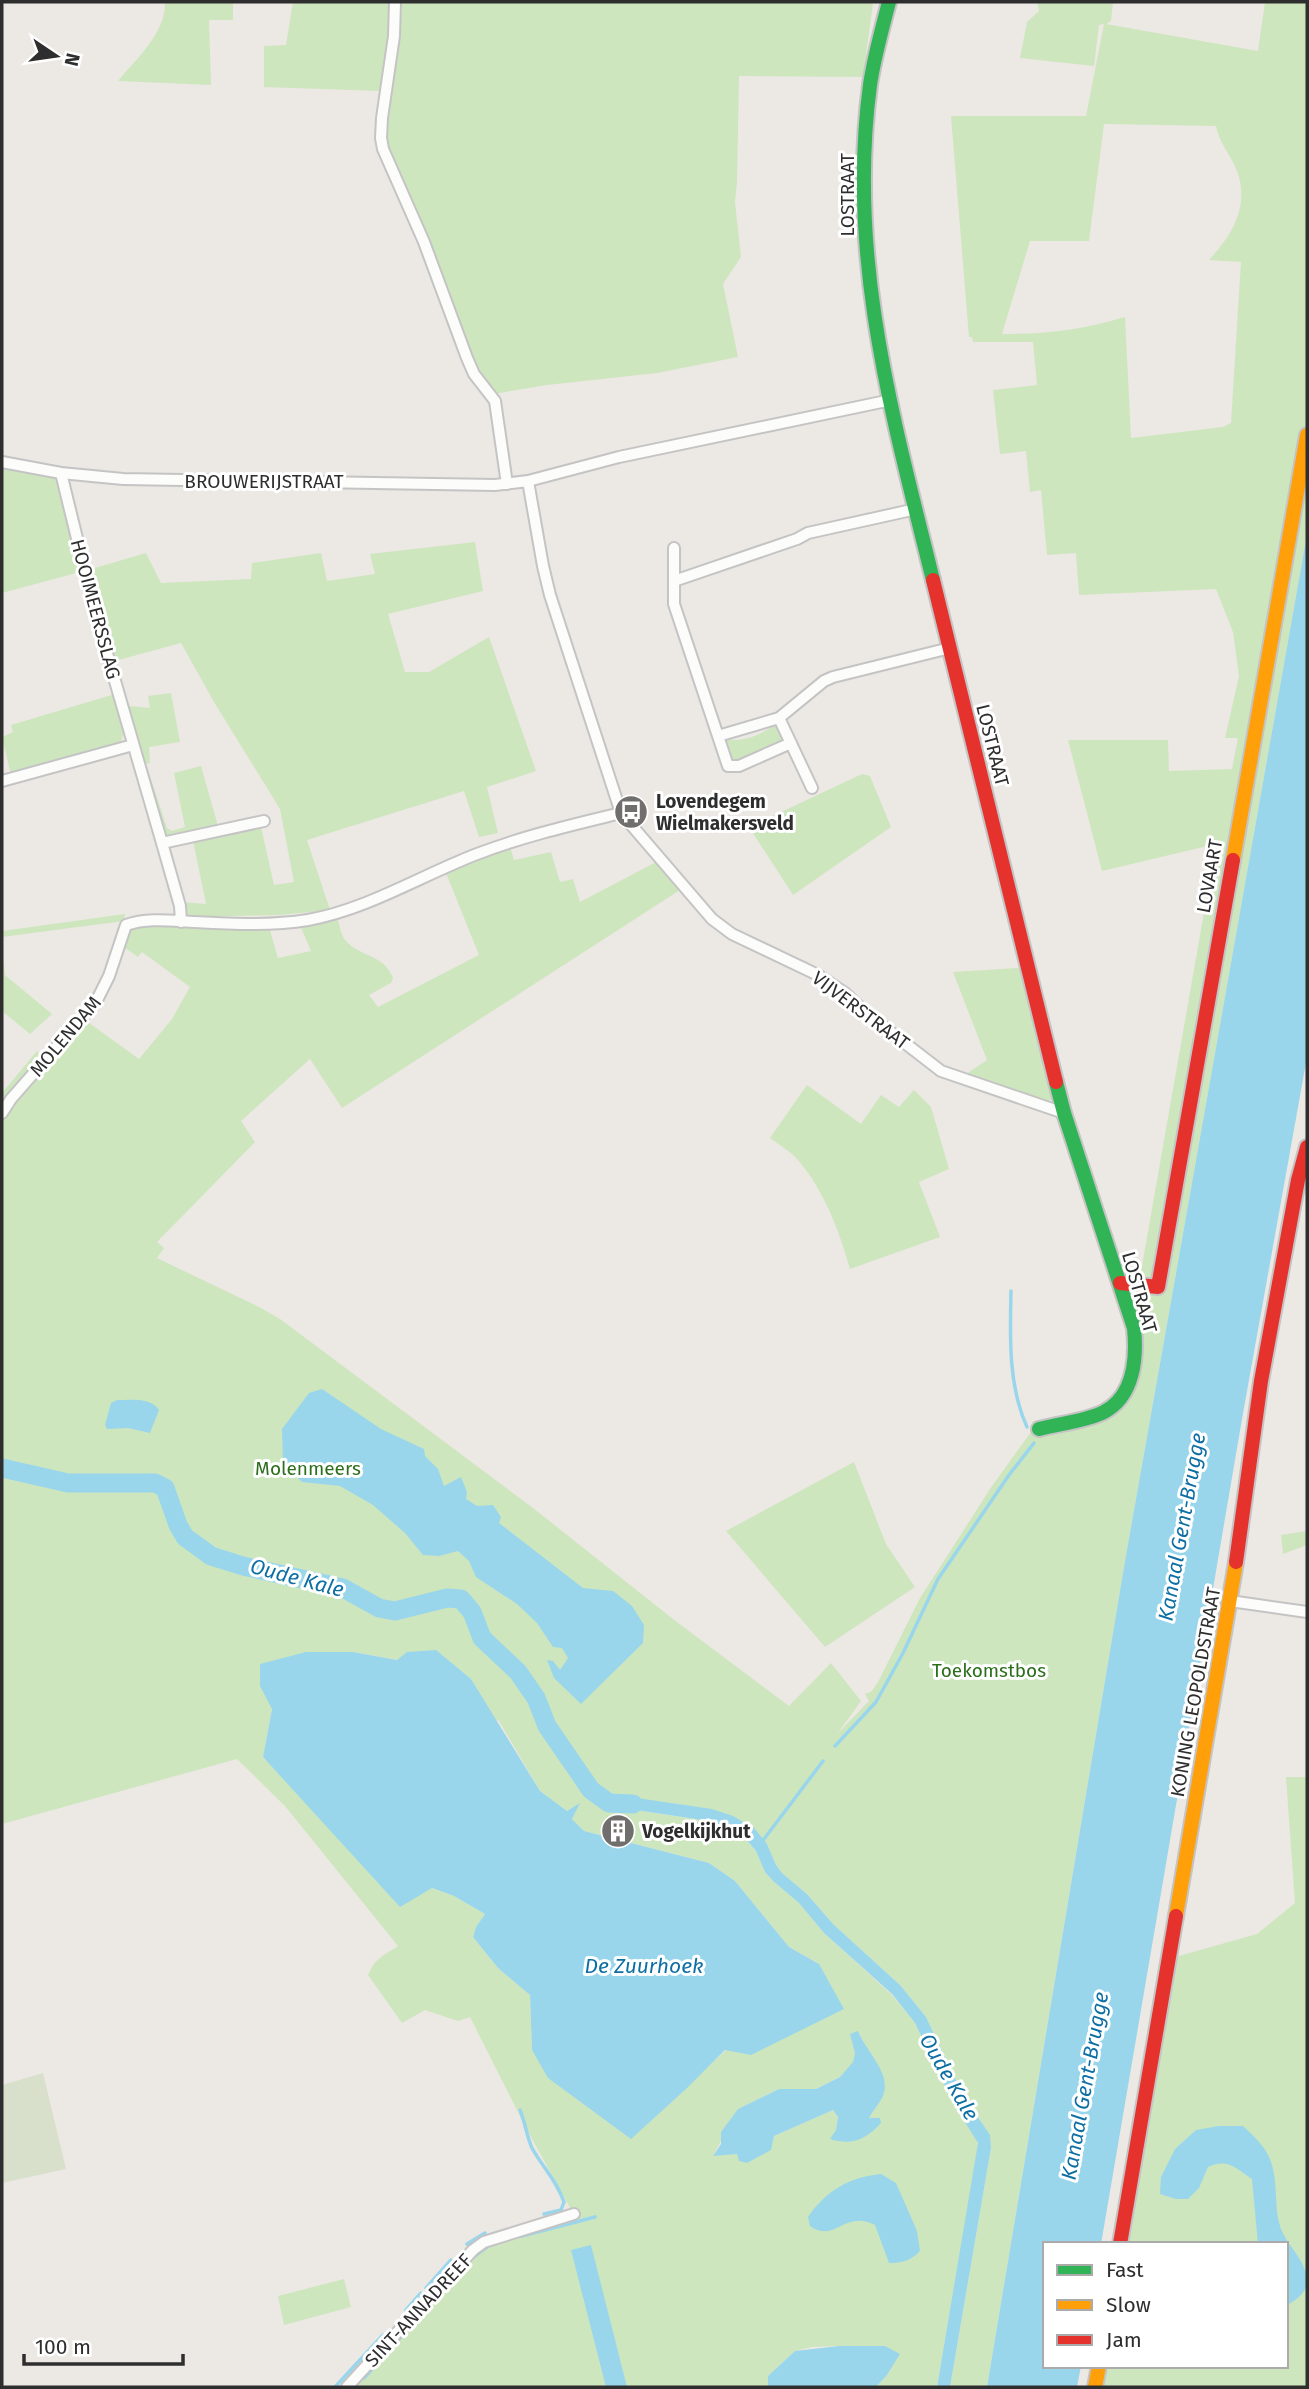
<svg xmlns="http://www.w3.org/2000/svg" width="1309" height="2389" font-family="'Fira Sans',sans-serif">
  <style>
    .green { fill: #cee6be; fill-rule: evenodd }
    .cemetery { fill: #d8e0cc }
    .water { fill: #99d6ec }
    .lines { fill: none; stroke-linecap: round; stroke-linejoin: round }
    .stream { stroke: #99d6ec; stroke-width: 3.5 }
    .river { stroke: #99d6ec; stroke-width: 19 }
    .street-casing { stroke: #c5c4c5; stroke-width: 14 }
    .fast-casing { stroke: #c5c4c5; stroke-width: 18 }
    .slow-casing { stroke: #c5c4c5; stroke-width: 18 }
    .jam-casing { stroke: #c5c4c5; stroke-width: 18 }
    .street { stroke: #fcfcfb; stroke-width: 10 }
    .fast { stroke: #30b455; stroke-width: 14 }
    .slow { stroke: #ff9f0a; stroke-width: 14 }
    .jam { stroke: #e5322d; stroke-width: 14 }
    .labels { text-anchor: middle; stroke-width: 6; stroke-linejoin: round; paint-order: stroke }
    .street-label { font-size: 19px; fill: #2e2e2e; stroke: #fff }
    .poi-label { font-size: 19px; font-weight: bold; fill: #2e2e2e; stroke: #fff; text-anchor: start }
    .park-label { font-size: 19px; fill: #2c6e1b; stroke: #fff }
    .water-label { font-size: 21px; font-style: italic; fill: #0d6fa3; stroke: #fff }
  </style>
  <rect width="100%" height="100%" fill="#ece8e4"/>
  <path class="green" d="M165,2H233V20H209L211,85L118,81C137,58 166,33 165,2Z
    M293,2H390L387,48L381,91L264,87V46L286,45Z
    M399,2L873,3L863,77L739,76L737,182L735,202L741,257L723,284L738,357L657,373L547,385L494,394L473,368L386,139Z
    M1037,2H1113L1111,21L1106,24L1258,51L1265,2H1307V534L1125,1561L987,2387H950L991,2148L990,2137L964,2097L926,2017L901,1986L833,1924L807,1894L782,1873L776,1865L767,1844L679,1804L656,1801L629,1809L709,1821L728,1827L745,1838L756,1851L765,1872L773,1881L799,1903L824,1933L892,1995L915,2023L953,2103L977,2139L978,2147L937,2387H876L887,2375L900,2354L839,2346L812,2347L795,2351L768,2376V2387H350L486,2243L575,2217L525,2126L470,2017L458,2021L425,2010L402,2023L368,1975C374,1959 384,1955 398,1946L285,1806L237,1759L2,1824V1121L8,1109L85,1020L139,1059L172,1019L190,987L142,952L138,957L121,945L130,928L136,926L269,927L278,958L311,951L300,925L338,920C340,927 341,936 346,941C360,957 384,954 393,978L391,983L369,995L378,1007L479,955L446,873L510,847L514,860L551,852L560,882L573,879L580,902L656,862L680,890L342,1108L310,1059L241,1121L255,1142L157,1242L164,1248L157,1258L261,1308L280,1319L533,1508L673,1619L789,1706L831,1663L861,1701L838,1733L869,1701L865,1694L872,1691L878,1682L920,1598L992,1486L1031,1432L1030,1428L1108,1412L1135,1356L1120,1283H1139L1216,844L1102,871L1068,740H1168L1169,771L1232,769L1238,738H1225L1239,676L1233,632L1216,589L1079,595L1076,553L1047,555L1041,490L1030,492L1026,451L1000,454L993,390L1037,385L1033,342H973L972,337H969L951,116H1086L1104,24L1099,25L1094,66L1020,58L1027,22L1039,11ZM1104,124L1216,126C1219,143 1231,155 1237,171C1250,206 1232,235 1209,260L1241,262L1231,423L1223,427L1131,438L1125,317C1081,330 1048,334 1002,334L1030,241H1089ZM155,1488L174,1490L184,1528L192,1537L213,1551L238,1560L344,1582L341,1591L240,1570L208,1560L192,1549L176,1532L163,1497ZM353,1652L398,1660L499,1721L540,1791L567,1811L579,1804L572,1819L584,1831L709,1863L735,1881L789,1947L819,1964L631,2138L532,2050L530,1995L498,1968L473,1937L476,1927L485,1914L454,1896L431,1888L263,1758L272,1708ZM858,2032L873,2059L884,2094L868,2118L831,2139L836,2130L838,2117L833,2110L774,2136L713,2156L738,2109L779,2089H816L840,2077L853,2063L855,2053L851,2035Z
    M2,467L54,475L57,478L80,572L2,593Z
    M475,542L483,591L388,614L405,672H429L489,637L536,771L487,787L498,833L479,837L464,791L307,840L330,910L280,915L185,917L182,902L206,904L193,841L261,827L274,885L294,882L280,809L214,702L181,643L115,661L129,706L150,708L148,696L171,693L180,742L149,747L150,763L146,764L167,828L172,831L185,827L174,773L201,766L218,826L169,837L163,835L88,570L146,553L161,583L251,579L252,563L321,553L327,581L375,574L370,554Z
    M115,694C119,710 131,731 118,745L11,775L2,737L13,732L11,725Z
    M774,725L779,727L782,742L737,763L731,762L725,744L728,739C743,743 764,733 774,725Z
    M862,774L870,776L891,827L793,895L749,827Z
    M125,914L124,921L2,937V931Z
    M2,948L5,975L52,1014L30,1034L2,1011Z
    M1020,968L1053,1092L1052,1099L1047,1102L965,1075L987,1060L953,972Z
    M37,1051L41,1056L2,1103V1093Z
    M807,1085L861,1124L881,1095L899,1107L914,1090L931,1107L949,1169L919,1182L940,1237L850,1269C839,1230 824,1190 797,1159C790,1151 779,1145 770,1138Z
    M854,1462L886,1544L915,1587L825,1647L726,1531Z
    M1307,1531V1545L1283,1554L1281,1535Z
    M1286,1777H1307V2387H1104L1107,2366H1286V2244H1128L1175,1957L1257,1934L1295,1903Z
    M344,2279L351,2307L284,2325L278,2296Z"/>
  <path class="cemetery" d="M43,2073L66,2169L2,2183V2085Z"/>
  <path class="water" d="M1307,534V1057L1242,1419L1101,2244H1045V2366H1081L1077,2387H987L1125,1561Z
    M322,1389L381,1429L424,1449L425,1456L438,1469L444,1486L461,1477L467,1492L466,1499L477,1506L493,1505L501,1517L499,1523L583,1588L613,1591L632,1606L644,1625L643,1643L581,1704L554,1678L547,1660L553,1661L560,1670L568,1658L562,1648L553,1647L537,1623L517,1604L476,1577L469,1561L458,1551L439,1556L423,1555L405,1533L373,1505L340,1486L302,1482L283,1464L282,1429L309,1393Z
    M117,1400C131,1400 151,1397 159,1410L150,1433L128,1428L107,1429L105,1425L111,1403Z
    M436,1650L471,1679L540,1791L567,1811L580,1803L572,1819L584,1831L709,1863L735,1881L789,1947L819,1964L844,2009L751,2055L725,2050L686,2089L631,2139L548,2078L532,2050L530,1995L498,1968L473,1937L476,1927L485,1914L454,1896L432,1888L400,1907L263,1757L272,1709L260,1686V1664L306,1652H353L397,1660L407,1652Z
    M630,1797L712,1809L733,1816L754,1828L767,1844L776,1865L782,1873L807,1894L833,1924L901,1986L926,2017L964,2097L990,2135L991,2148L950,2387H937L978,2143L953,2103L915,2023L892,1994L824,1933L799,1903L773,1881L765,1872L756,1851L745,1838L728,1827L709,1821L629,1809L609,1803Z
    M858,2031C866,2051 890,2072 884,2093C882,2101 873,2110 869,2118H880L881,2123C866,2139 853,2146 830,2139L836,2130L838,2117L833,2110L774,2136L771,2150L747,2163L739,2161L737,2154L713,2156L721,2144V2132L738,2109L779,2089H816L840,2077L853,2062L855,2053L850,2034Z
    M1219,2126H1243C1255,2137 1268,2149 1272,2165C1278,2185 1274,2207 1280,2226C1286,2245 1306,2260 1307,2279C1307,2292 1299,2298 1289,2304H1286V2244H1258L1252,2179C1235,2168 1228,2158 1208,2167L1199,2188L1188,2199H1176L1160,2194L1161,2177L1175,2149L1196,2130Z
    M881,2174L896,2183L917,2231L920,2251C910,2261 903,2263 889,2263L875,2225C844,2209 835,2244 810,2226L808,2217C826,2191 849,2177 881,2174Z
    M591,2245L627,2387H606L571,2250Z
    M839,2346H885L900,2354L887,2375L876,2387H768V2376L795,2351Z"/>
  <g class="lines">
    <path class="stream" d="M1011,1291C1010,1337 1008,1385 1027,1427
      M835,1746L876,1702L903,1653L938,1579L1009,1475L1034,1443
      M761,1843L823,1761
      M520,2110C525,2122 527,2137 532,2148C543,2168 556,2179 564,2202L561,2210L544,2214
      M522,2236L595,2217
      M467,2244L485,2233
      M472,2258L491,2244
      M426,2288L451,2260
      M406,2310L421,2293
      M364,2378L434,2300
      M335,2387L383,2335"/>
    <path class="river" d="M2,1468L68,1483H155L165,1488L178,1525L185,1537L211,1556L243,1566L343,1588L379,1608L395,1611L447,1598L461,1599L472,1612L482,1638L518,1672L536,1698L547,1726L591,1790L609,1803L633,1804"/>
    <g class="street-casing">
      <path id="street" d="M395,2L394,36L382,118L381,138L383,149L424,242L467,358L474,374L495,401L507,484
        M2,462L61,473L123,479L495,485L528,481L619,457L891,400
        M61,473L95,612L162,843L180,906L181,922
        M528,481L543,566L550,595L621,813L712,919L732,934L818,975L845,993L866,1013L941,1071L1064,1113
        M674,548V604L718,736L779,718L824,681L833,677L950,648
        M674,581L797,539L808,533L916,509
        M779,718L812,788
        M718,736L728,766H739L791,743
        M2,781L133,745
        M162,843L264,821
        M2,1113L11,1099L96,1002L109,976L126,925C148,917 173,921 195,922C232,924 271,926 308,920C368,909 420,876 477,854C524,836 572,825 621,813
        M1230,1601L1307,1612
        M347,2387L473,2250L484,2242L574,2214"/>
    </g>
    <g class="fast-casing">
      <path id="fast" d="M889,2C882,29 874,57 870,85C847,257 892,414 933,580
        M1039,1429C1060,1423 1084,1422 1104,1412C1134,1396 1137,1358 1134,1328L1064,1113L1056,1082"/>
    </g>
    <g class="slow-casing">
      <path id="slow" d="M1233,860L1307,435
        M1176,1916L1236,1562
        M1095,2387L1099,2366"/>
    </g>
    <g class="jam-casing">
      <path id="jam" d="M933,580L1056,1082
        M1120,1283L1158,1287L1233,860
        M1236,1562L1261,1381L1298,1180L1307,1147
        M1120,2244L1176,1916"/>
    </g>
    <use href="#street" class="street"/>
    <use href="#fast" class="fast"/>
    <use href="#slow" class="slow"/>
    <use href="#jam" class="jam"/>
  </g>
  <defs>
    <g id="bus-disc" transform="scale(1.75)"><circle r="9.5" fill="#706f6e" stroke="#fff"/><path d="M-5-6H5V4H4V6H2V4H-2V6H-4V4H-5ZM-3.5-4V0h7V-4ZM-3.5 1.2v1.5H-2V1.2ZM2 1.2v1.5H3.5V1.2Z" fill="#fff"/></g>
    <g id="building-disc" transform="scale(1.75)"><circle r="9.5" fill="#706f6e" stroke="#fff"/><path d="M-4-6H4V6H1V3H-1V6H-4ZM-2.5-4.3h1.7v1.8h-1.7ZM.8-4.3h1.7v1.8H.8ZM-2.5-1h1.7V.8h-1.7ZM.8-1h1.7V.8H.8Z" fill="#fff"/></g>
  </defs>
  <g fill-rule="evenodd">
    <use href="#bus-disc" x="631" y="812"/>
    <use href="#building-disc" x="618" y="1831"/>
  </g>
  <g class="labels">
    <g class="street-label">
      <text transform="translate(847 195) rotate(-90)" y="7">LOSTRAAT</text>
      <text x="264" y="488">BROUWERIJSTRAAT</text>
      <text transform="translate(96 609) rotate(75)" y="7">HOOIMEERSSLAG</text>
      <text transform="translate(993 745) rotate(76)" y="7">LOSTRAAT</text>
      <text transform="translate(1209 876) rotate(-80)" y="7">LOVAART</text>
      <text transform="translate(861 1010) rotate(37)" y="7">VIJVERSTRAAT</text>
      <text transform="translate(65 1036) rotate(-50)" y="7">MOLENDAM</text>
      <text transform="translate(1140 1292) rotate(74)" y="7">LOSTRAAT</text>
      <text transform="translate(1195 1692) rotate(-80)" y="7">KONING LEOPOLDSTRAAT</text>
      <text transform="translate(418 2310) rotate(-47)" y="7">SINT-ANNADREEF</text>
    </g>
    <g class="poi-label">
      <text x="656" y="808">Lovendegem<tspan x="656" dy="22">Wielmakersveld</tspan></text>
      <text x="642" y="1838">Vogelkijkhut</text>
    </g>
    <g class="park-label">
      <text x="308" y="1475">Molenmeers</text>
      <text x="989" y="1677">Toekomstbos</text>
    </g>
    <g class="water-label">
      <text transform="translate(1182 1527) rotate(-80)" y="7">Kanaal Gent-Brugge</text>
      <text transform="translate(297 1578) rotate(15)" y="7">Oude Kale</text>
      <text x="644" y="1973">De Zuurhoek</text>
      <text transform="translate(949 2077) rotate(60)" y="7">Oude Kale</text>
      <text transform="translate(1085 2086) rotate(-80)" y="7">Kanaal Gent-Brugge</text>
    </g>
  </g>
  <rect width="1309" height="2389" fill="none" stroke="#2e2e2e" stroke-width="7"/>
  <rect x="1043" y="2242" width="245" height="126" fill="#ffffff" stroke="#ababab" stroke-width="2"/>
  <rect x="1057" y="2265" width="35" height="10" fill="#30b455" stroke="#ababab" stroke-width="2"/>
  <text x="1106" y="2277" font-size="21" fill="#2e2e2e">Fast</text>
  <rect x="1057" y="2300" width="35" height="10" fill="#ff9f0a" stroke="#ababab" stroke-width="2"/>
  <text x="1106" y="2312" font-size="21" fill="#2e2e2e">Slow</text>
  <rect x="1057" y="2335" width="35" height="10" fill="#e5322d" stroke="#ababab" stroke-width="2"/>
  <text x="1106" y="2347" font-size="21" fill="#2e2e2e">Jam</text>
  <g transform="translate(56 56) rotate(103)" stroke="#ffffff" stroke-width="5" paint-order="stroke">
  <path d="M0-5L12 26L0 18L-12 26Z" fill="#2e2e2e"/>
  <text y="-10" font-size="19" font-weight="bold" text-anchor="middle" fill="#2e2e2e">N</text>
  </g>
  <path d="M24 2354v10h159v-10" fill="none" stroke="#2e2e2e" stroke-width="3.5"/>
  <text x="35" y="2354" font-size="21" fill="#2e2e2e" stroke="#ffffff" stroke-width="5" paint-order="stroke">100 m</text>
</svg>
